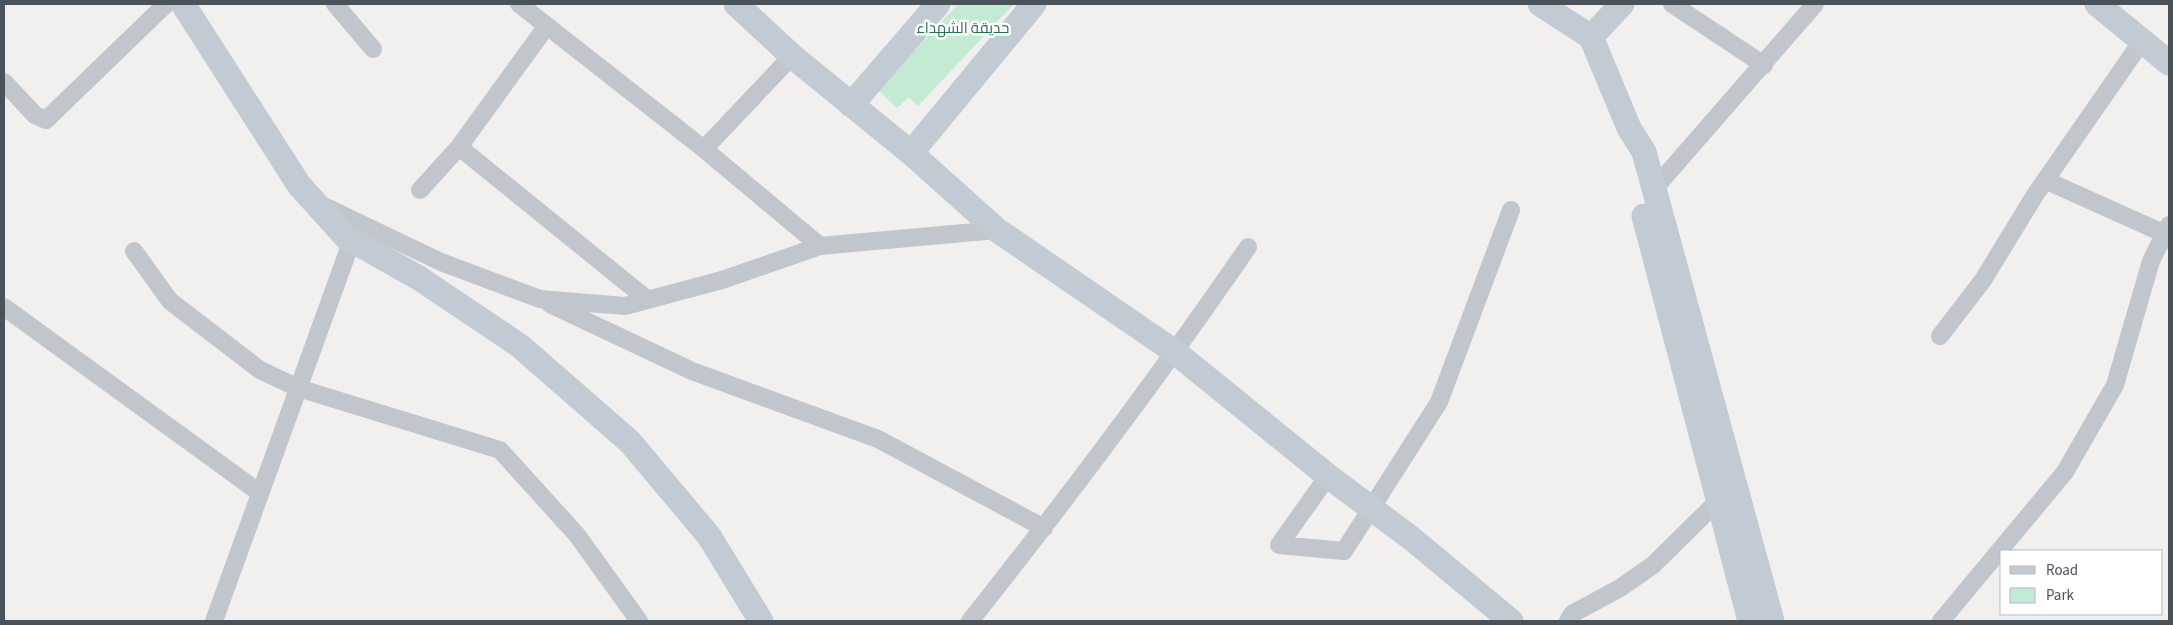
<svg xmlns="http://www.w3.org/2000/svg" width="2173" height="625" font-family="'Source Sans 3',Cairo,sans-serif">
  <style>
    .green { fill: #c3ead3 }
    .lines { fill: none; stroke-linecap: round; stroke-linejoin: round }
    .street { stroke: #c0c6cc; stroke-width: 18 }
    .secondary { stroke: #c2cad4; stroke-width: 25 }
    .labels { text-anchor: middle; stroke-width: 5; stroke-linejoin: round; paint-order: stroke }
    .park-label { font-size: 15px; fill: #23734d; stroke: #fff }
  </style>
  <rect width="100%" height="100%" fill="#f1f0ef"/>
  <path class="green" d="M958,4H1014L918,106L909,97L897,108L878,90Z"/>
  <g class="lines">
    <path class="street" d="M335,4L373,49
      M519,4L704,149L820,246
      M1672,4L1764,65
      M4,82L35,115L46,120L166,4
      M459,147L648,300
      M704,149L792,56
      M2045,180L2165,234L2169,240
      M1654,189L1815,4
      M420,190L459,147L546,27
      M322,205L441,262L540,299L625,306L722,280L820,246L997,230
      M134,251L170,301L260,370L298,388L500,450L577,535L639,621
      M550,304L692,371L878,439L1044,528
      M4,307L260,493
      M1940,336L1983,280L2035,195L2142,41
      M1328,476L1279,545L1344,551L1439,402L1511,210
      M214,621L352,240
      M970,621C1067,499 1160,375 1248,247
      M1568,621L1572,614L1620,588L1653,565L1719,500
      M1941,621L2065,472L2115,385L2151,261L2169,225"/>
    <path class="secondary" d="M183,4L299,185L346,237L419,278L520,346L630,442L709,536L761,621
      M736,4L792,56L911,153L997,230L1175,352L1328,476L1411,538L1511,621
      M1540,4L1591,37L1629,128L1644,152L1772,621
      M2097,4L2169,63
      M1591,37L1622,4
      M851,105L938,4
      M911,153L1034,4
      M1644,216L1750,621"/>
  </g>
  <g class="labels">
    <g class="park-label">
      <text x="963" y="33">حديقة الشهداء</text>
    </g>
  </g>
  <rect width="2173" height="625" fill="none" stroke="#4a525a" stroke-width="10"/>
  <rect x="2000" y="550" width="162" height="65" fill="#ffffff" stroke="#b7babd"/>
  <rect x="2010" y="566" width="25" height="8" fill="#c2cad4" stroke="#b7babd"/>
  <text x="2046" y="575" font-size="15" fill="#4a525a">Road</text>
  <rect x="2010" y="588" width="25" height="15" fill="#c3ead3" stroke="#b7babd"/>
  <text x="2046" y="600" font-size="15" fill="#4a525a">Park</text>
</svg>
